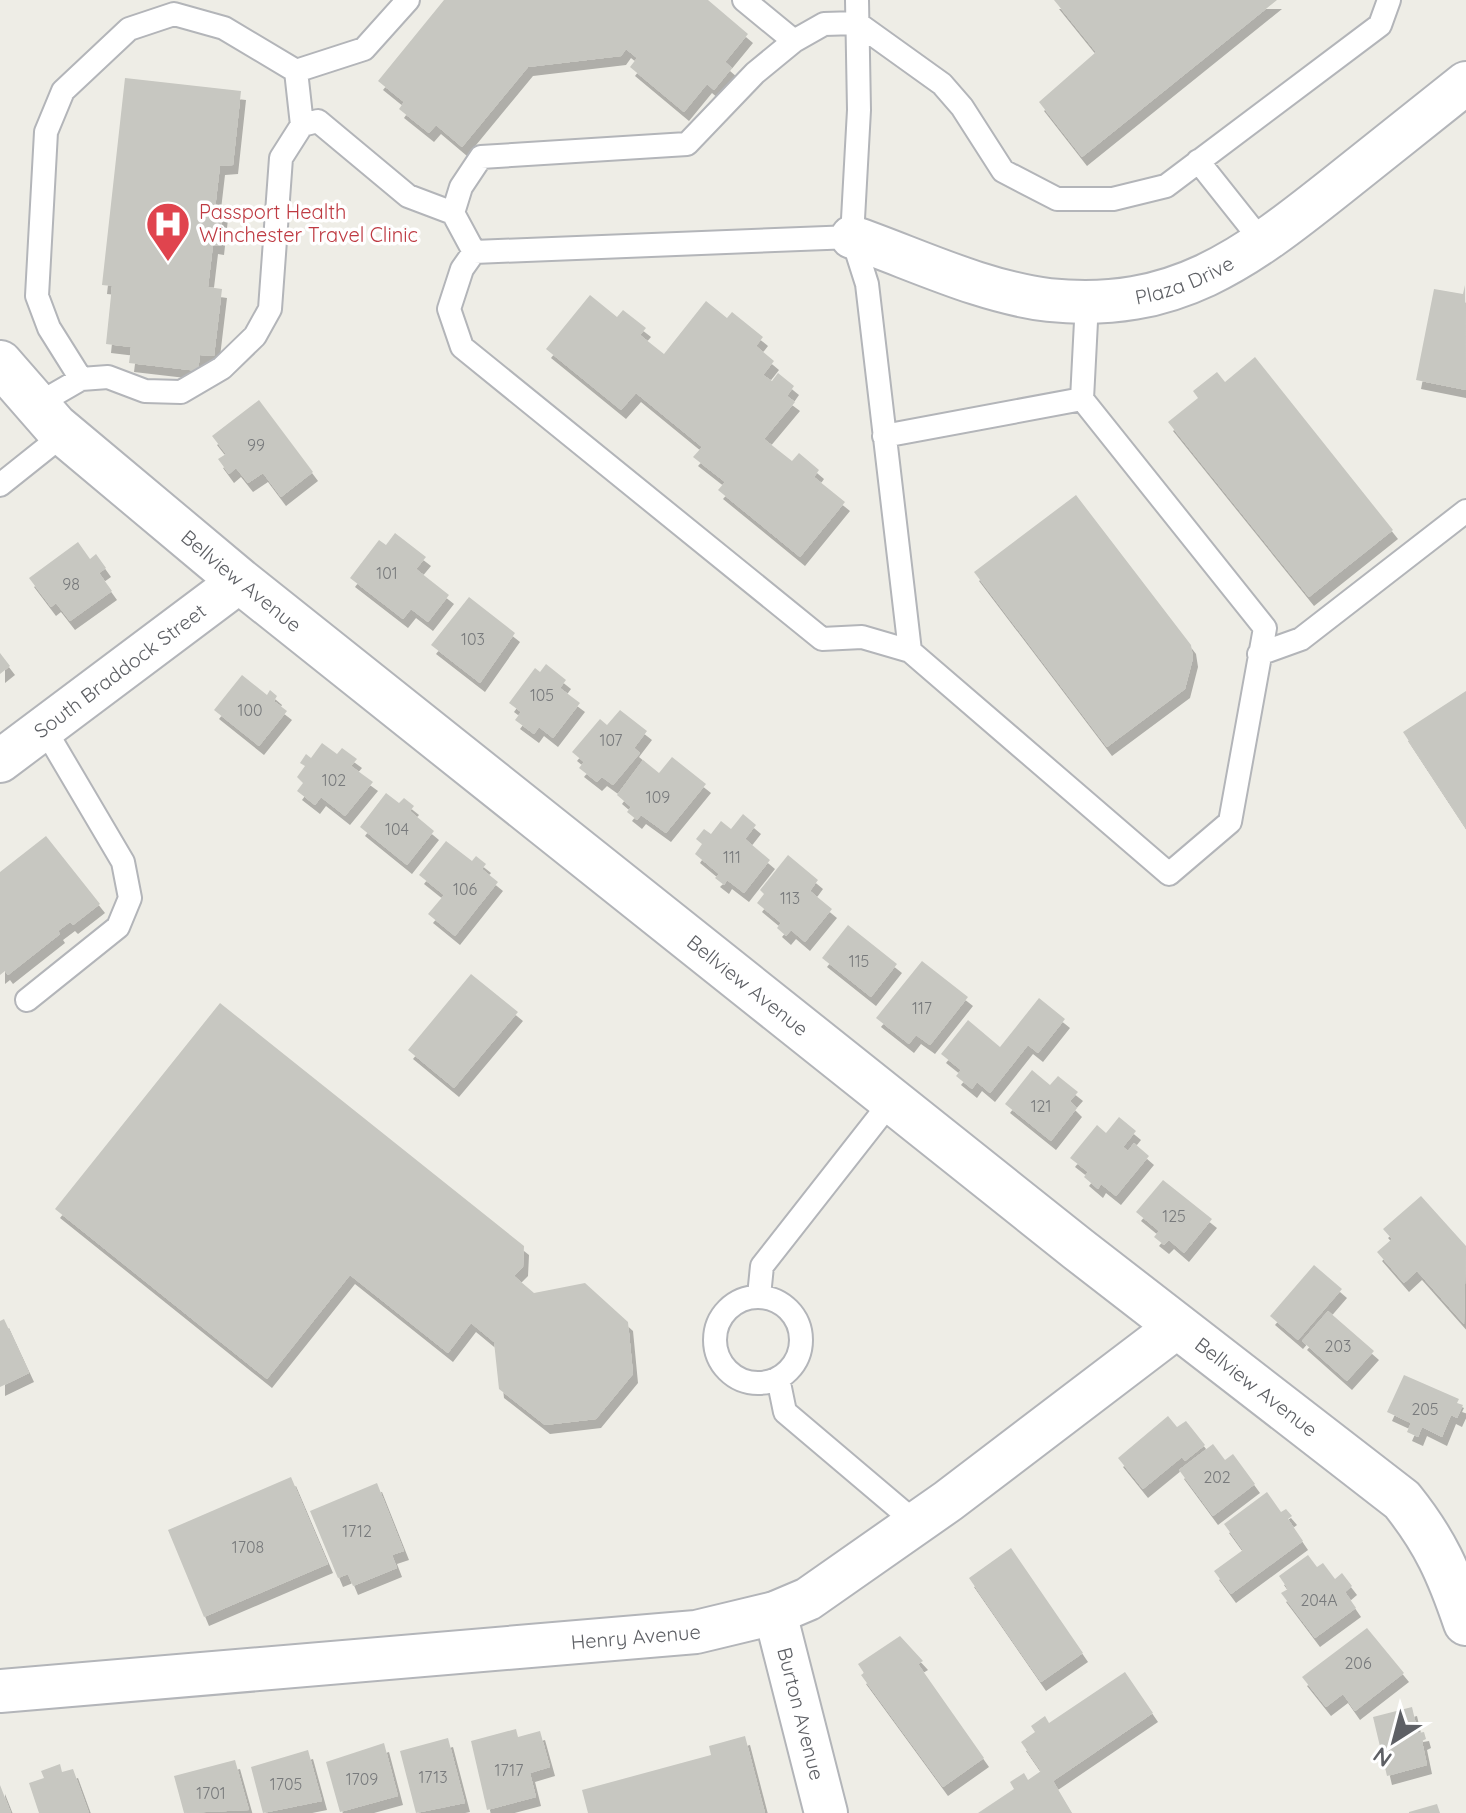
<svg xmlns="http://www.w3.org/2000/svg" width="1466" height="1813" font-family="Quicksand,sans-serif">
  <style>
    .building { fill: #c7c7c1; filter: url(#shadow) }
    .lines { fill: none; stroke-linecap: round; stroke-linejoin: round }
    .service-casing { stroke: #b3b5b9; stroke-width: 26 }
    .minor-casing { stroke: #b3b5b9; stroke-width: 46 }
    .tertiary-casing { stroke: #b3b5b9; stroke-width: 48 }
    .service { stroke: #fff; stroke-width: 22 }
    .minor { stroke: #fff; stroke-width: 42 }
    .tertiary { stroke: #fff; stroke-width: 44 }
    .labels { text-anchor: middle; stroke-width: 7; stroke-linejoin: round; paint-order: stroke }
    .number-label { font-size: 16px; fill: #787a7c }
    .health-label { font-size: 20px; fill: #be3a42; stroke: #fff; text-anchor: start }
    .street-label { font-size: 20px; fill: #5e6065; stroke: #fff }
  </style>
  <defs>
    <filter id="shadow"><feDropShadow dx="5" dy="9" stdDeviation="0" flood-color="#0004"/></filter>
  </defs>
  <rect width="100%" height="100%" fill="#eeede6"/>
  <path class="building" d="M444,0H708L748,34L725,62L732,68L714,90L707,84L684,112L630,67L637,58L626,49L621,56L528,67L462,147L436,125L429,133L399,109L404,102L378,81Z
    M1054,0H1277L1082,157L1039,102L1096,52Z
    M125,78L241,91L233,165L220,166L215,209L223,210L219,246L213,245L208,287L222,289L214,356L200,355L198,371L129,363L131,347L106,344L112,286L102,285Z
    M1465,285L1466,390L1416,380L1434,289L1463,294Z
    M590,295L617,317L623,310L646,328L640,335L664,354L706,301L727,318L732,312L763,337L756,346L774,361L763,375L772,381L778,373L794,386L787,396L795,402L764,439L792,461L799,453L819,470L814,477L845,502L800,557L718,490L725,482L693,457L702,447L636,393L621,410L546,349Z
    M1255,357L1393,530L1309,597L1168,422L1198,398L1193,391L1217,372L1225,382Z
    M259,400L313,472L281,497L263,473L248,483L236,468L229,474L218,459L226,454L212,436Z
    M1076,495L1191,645L1193,658L1185,689L1107,747L974,572Z
    M395,533L426,557L416,569L449,595L428,622L411,609L403,619L350,578L379,540L386,545Z
    M78,542L90,559L96,554L106,568L99,573L112,591L70,621L56,603L51,607L29,578Z
    M469,597L515,633L480,683L431,645Z
    M0,653L10,666L0,674Z
    M546,664L566,680L560,688L580,703L553,738L539,727L534,734L515,720L521,712L509,703L535,668L540,672Z
    M242,675L267,695L270,690L277,696L274,701L287,711L259,746L214,710Z
    M1466,691V828L1403,732Z
    M620,710L647,731L634,748L640,753L613,785L602,777L597,782L579,768L584,762L572,752L600,719L607,725Z
    M322,743L337,754L342,748L357,759L351,766L373,782L345,816L321,797L315,805L297,791L303,783L297,777L305,766L300,763L306,754L311,758Z
    M672,757L706,784L666,833L641,815L637,820L627,812L631,807L617,795L643,760L659,773Z
    M386,793L399,803L404,798L414,806L410,811L434,831L407,865L360,827Z
    M743,814L756,825L745,839L770,860L744,893L727,880L724,885L715,878L719,874L695,854L702,844L696,839L704,829L711,834L721,821L731,829Z
    M46,836L100,904L73,925L70,922L58,931L60,934L8,975L5,971L0,975V872Z
    M446,841L472,861L476,856L486,864L482,869L498,882L455,936L428,914L444,895L419,875Z
    M788,855L818,880L810,891L832,909L805,942L791,930L786,936L777,928L781,923L757,903L764,894L760,890Z
    M848,925L897,964L871,997L822,958Z
    M922,961L968,997L930,1045L916,1035L909,1044L876,1018Z
    M471,974L518,1012L454,1088L408,1050Z
    M1039,998L1065,1019L1038,1053L1028,1045L990,1093L977,1082L972,1089L956,1076L961,1070L941,1054L968,1020L1000,1047Z
    M220,1003L524,1246L523,1267L514,1276L534,1293L585,1283L628,1322L633,1374L596,1419L545,1425L499,1389L494,1342L471,1323L448,1353L350,1275L267,1379L55,1209Z
    M1032,1070L1050,1085L1058,1076L1078,1092L1070,1101L1077,1108L1051,1141L1005,1104Z
    M1119,1117L1136,1131L1123,1147L1128,1151L1134,1143L1149,1156L1116,1196L1101,1184L1098,1189L1084,1177L1088,1172L1070,1158L1097,1125L1106,1133Z
    M1163,1180L1212,1219L1184,1253L1169,1240L1164,1245L1154,1237L1159,1231L1136,1212Z
    M1421,1196L1466,1246L1464,1324L1417,1271L1404,1283L1377,1252L1392,1239L1383,1229Z
    M1314,1265L1342,1289L1298,1340L1270,1316Z
    M1328,1311L1374,1351L1347,1381L1302,1341Z
    M4,1319L29,1373L0,1387V1321Z
    M1404,1375L1459,1399L1457,1403L1463,1405L1457,1418L1451,1415L1442,1437L1422,1427L1418,1437L1407,1432L1411,1423L1387,1412Z
    M1168,1416L1177,1427L1186,1421L1205,1445L1185,1461L1182,1457L1143,1489L1118,1458Z
    M1213,1444L1225,1460L1233,1454L1255,1484L1213,1516L1179,1470Z
    M291,1477L328,1564L204,1617L168,1530Z
    M377,1483L404,1551L392,1555L397,1568L353,1586L348,1574L338,1578L310,1511Z
    M1267,1492L1281,1512L1286,1509L1292,1516L1288,1519L1303,1541L1231,1594L1214,1571L1243,1550L1224,1524Z
    M1011,1548L1083,1653L1041,1682L969,1578Z
    M1308,1555L1317,1567L1323,1563L1335,1579L1342,1573L1352,1586L1345,1592L1356,1608L1315,1638L1281,1593L1288,1589L1279,1576Z
    M1367,1628L1404,1673L1355,1711L1343,1694L1326,1707L1302,1677Z
    M900,1636L923,1661L918,1664L984,1758L943,1787L861,1675L864,1673L858,1664Z
    M1125,1672L1153,1713L1053,1781L1072,1813H978L1014,1789L1010,1782L1024,1773L1028,1780L1041,1771L1021,1742L1035,1732L1031,1726L1045,1716L1049,1723Z
    M1412,1707L1418,1733L1424,1732L1426,1739L1422,1741L1427,1765L1387,1776L1373,1717Z
    M516,1729L518,1737L540,1731L550,1767L530,1773L536,1797L487,1810L471,1741Z
    M745,1736L765,1813H588L582,1790L711,1755L709,1746Z
    M448,1738L465,1803L416,1813L400,1751Z
    M384,1743L398,1796L340,1812L326,1762Z
    M308,1750L322,1801L263,1813L251,1767Z
    M235,1760L249,1810L184,1813L174,1776Z
    M60,1764L62,1772L73,1769L89,1813H39L29,1783L44,1778L41,1771Z
    M0,1785L11,1813H0Z
    M1437,1804L1440,1813H1409V1812Z"/>
  <g class="lines">
    <g class="service-casing">
      <path id="service" d="M744,0L794,41
        M857,0L859,110L852,237L867,284L910,651L1169,874L1230,822L1265,628L1082,399L1087,302
        M302,125L296,71L364,49L408,0
        M1198,161L1264,244
        M852,237L474,252L462,269L449,309L462,347L822,639L862,637L910,651
        M474,252L453,213L461,187L481,157L687,144L755,73L794,41L824,24L857,23L942,84L962,107L1003,171L1057,199H1113L1166,186L1380,25L1389,0
        M81,379L49,328L37,296L46,132L63,91L129,29L174,14L224,28L296,71
        M36,405L81,379L108,377L145,391L181,392L222,368L255,336L270,309L281,158L302,125L318,121L408,196L453,213
        M884,436L1082,399
        M0,485L64,434
        M1259,654L1301,639L1466,511
        M27,1000L118,927L130,898L123,862L44,728
        M759,1296L762,1266L893,1099
        M715 1340a43 43 0 1 1 86 0a43 43 0 1 1-86 0Z
        M778,1378L785,1412L916,1523"/>
    </g>
    <g class="minor-casing">
      <g id="minor">
        <path id="s1" d="M852,237C915,259 982,292 1049,300C1175,313 1245,259 1338,185C1381,151 1423,117 1466,83"/>
        <path id="s2" d="M0,761L240,581"/>
        <path id="s3" d="M775,1613L826,1813"/>
        <path id="s4" d="M0,1691L696,1632L775,1613L808,1599L948,1501L1178,1326"/>
      </g>
    </g>
    <g class="tertiary-casing">
      <g id="tertiary">
        <path id="s5" d="M0,363L55,426L240,581L1078,1249L1402,1500C1435,1541 1449,1573 1466,1623"/>
      </g>
    </g>
    <use href="#service" class="service"/>
    <use href="#minor" class="minor"/>
    <use href="#tertiary" class="tertiary"/>
  </g>
  <defs>
    <g id="hospital-pin" transform="scale(2.3)"><path d="M0 17L-7.5 6A9.5 9.5 0 1 1 7.5 6Z" fill="#e0444e" stroke="#fff"/><path d="M-5-5h3v3.5h4V-5h3V5h-3V1.5h-4V5h-3Z" fill="#fff"/></g>
  </defs>
  <g fill-rule="evenodd">
    <use href="#hospital-pin" x="168" y="224"/>
  </g>
  <g class="labels">
    <g class="number-label">
      <text x="256" y="451">99</text>
      <text x="387" y="579">101</text>
      <text x="71" y="590">98</text>
      <text x="473" y="645">103</text>
      <text x="542" y="701">105</text>
      <text x="250" y="716">100</text>
      <text x="611" y="746">107</text>
      <text x="334" y="786">102</text>
      <text x="658" y="803">109</text>
      <text x="397" y="835">104</text>
      <text x="732" y="863">111</text>
      <text x="465" y="895">106</text>
      <text x="790" y="904">113</text>
      <text x="859" y="967">115</text>
      <text x="922" y="1014">117</text>
      <text x="1041" y="1112">121</text>
      <text x="1174" y="1222">125</text>
      <text x="1338" y="1352">203</text>
      <text x="1425" y="1415">205</text>
      <text x="1217" y="1483">202</text>
      <text x="357" y="1537">1712</text>
      <text x="248" y="1553">1708</text>
      <text x="1319" y="1606">204A</text>
      <text x="1358" y="1669">206</text>
      <text x="509" y="1776">1717</text>
      <text x="433" y="1783">1713</text>
      <text x="362" y="1785">1709</text>
      <text x="286" y="1790">1705</text>
      <text x="211" y="1799">1701</text>
    </g>
    <g class="health-label">
      <text x="199" y="219">Passport Health<tspan x="199" dy="23">Winchester Travel Clinic</tspan></text>
    </g>
    <g class="street-label">
      <text dy="7" stroke="none"><textPath href="#s1" startOffset="346">Plaza Drive</textPath></text>
      <text dy="7" stroke="none"><textPath href="#s5" startOffset="326">Bellview Avenue</textPath></text>
      <text dy="7" stroke="none"><textPath href="#s2" startOffset="150">South Braddock Street</textPath></text>
      <text dy="7" stroke="none"><textPath href="#s5" startOffset="974">Bellview Avenue</textPath></text>
      <text dy="7" stroke="none"><textPath href="#s5" startOffset="1622">Bellview Avenue</textPath></text>
      <text dy="7" stroke="none"><textPath href="#s4" startOffset="638">Henry Avenue</textPath></text>
      <text dy="7" stroke="none"><textPath href="#s3" startOffset="104">Burton Avenue</textPath></text>
    </g>
  </g>
  <g transform="translate(1394 1741) rotate(216)" stroke="#ffffff" stroke-width="6" paint-order="stroke">
  <path d="M0-6L14 30L0 20L-14 30Z" fill="#5e6065"/>
  <text y="-12" font-size="22" font-weight="bold" text-anchor="middle" fill="#5e6065">N</text>
  </g>
</svg>
